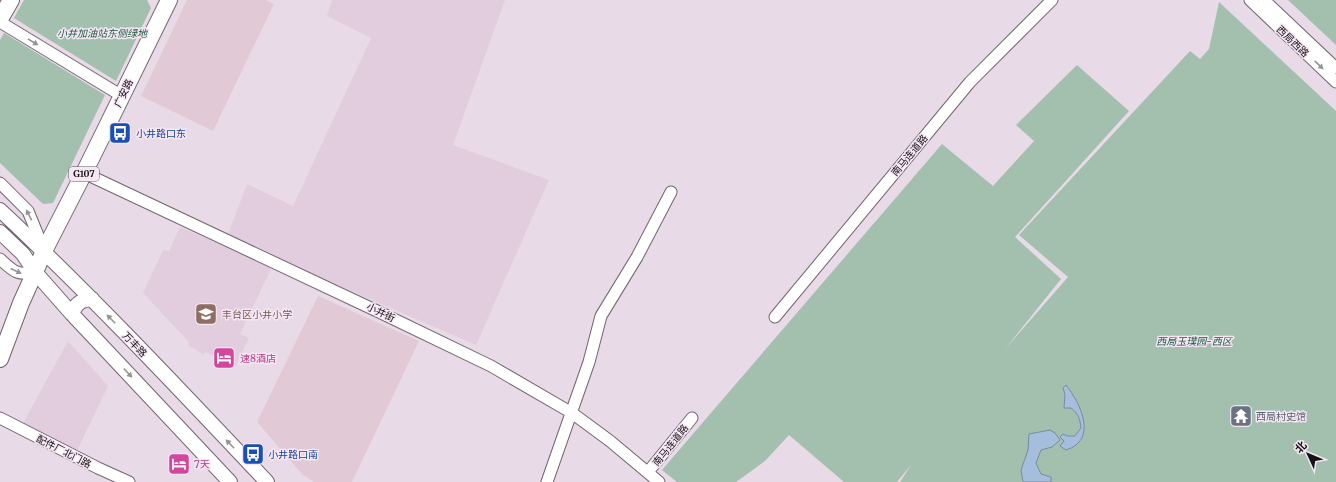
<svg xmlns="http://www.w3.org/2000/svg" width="1336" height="482" font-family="Merriweather,'Noto Sans SC',serif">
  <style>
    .commercial { fill: #e1cad6 }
    .built { fill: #e2cddf }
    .green { fill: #a3bfae }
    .water { fill: #a5bedc; stroke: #7a8aa0 }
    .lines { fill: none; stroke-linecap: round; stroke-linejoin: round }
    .minor-casing { stroke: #716470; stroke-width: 13 }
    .major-casing { stroke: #716470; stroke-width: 16 }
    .highway-casing { stroke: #716470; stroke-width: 18 }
    .minor { stroke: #fff; stroke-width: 11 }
    .major { stroke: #fff; stroke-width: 14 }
    .highway { stroke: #fff; stroke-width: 16 }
    .oneway { fill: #969496 }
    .labels { text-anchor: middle; stroke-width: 3; stroke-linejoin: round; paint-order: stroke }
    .shield { fill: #f6e7f5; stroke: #595158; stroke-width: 1 }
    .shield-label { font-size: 9px; font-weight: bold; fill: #161115 }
    .park-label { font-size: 10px; font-style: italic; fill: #1b583b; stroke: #f6e7f5 }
    .street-label { font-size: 10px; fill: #161115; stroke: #f6e7f5 }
    .transit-label { font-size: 10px; fill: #164399; stroke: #f6e7f5; text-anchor: start }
    .education-label { font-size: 10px; fill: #785e54; stroke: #f6e7f5; text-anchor: start }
    .hotel-label { font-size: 10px; fill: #b23c85; stroke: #f6e7f5; text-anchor: start }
    .worship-label { font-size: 10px; fill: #5b616d; stroke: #f6e7f5; text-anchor: start }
  </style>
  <rect width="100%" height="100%" fill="#e9dae7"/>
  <path class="commercial" d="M187,0H266L274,4L213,131L141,96Z
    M318,296L419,341L352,482H314L302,474L257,422Z"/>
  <path class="built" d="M332,0H505L453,145L549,180L476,345L227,237L247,184L293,206L371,38L327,16Z
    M180,227L272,267L240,334L249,338L235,367L206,352L203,354L188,345L189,342L143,293L163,250L169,251Z
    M68,341L108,386L76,453L22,425Z"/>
  <path class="green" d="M24,0H147L151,8L116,81L14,18Z
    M1288,0H1336V45Z
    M1219,2L1336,111V482H900L911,465L897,482H844L789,435L765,461L736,482H677L662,470L942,144L993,186L1034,141L1016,125L1077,65L1129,111L1015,237L1061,279L1005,349L1068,277L1019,235L1190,51L1200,59L1209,49Z
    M4,33L105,95L53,203L43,204L0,163V40Z"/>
  <path class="water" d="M1066,385C1081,404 1098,440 1066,450L1060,446L1064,441L1060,437L1063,434L1067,436H1075L1081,428C1080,419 1078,413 1071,408H1064L1065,394L1063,388Z
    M1050,430L1055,433L1060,440L1052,447L1041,450L1036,463L1041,474L1051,477V482H1023L1021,470L1028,450L1029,434Z"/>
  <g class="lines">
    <g class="minor-casing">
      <path id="minor" d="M1250,0L1336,82
        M1264,0L1336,68
        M0,22L122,96
        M84,173L377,311L491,366L572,413L610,441L659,482
        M0,183L28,211L44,250
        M0,259C13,271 17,276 35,272
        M775,317L970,82L1052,0
        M0,418L98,468L129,482
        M648,472L692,418
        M547,482L589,362L601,316L637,257L671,192"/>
    </g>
    <g class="major-casing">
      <path id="major" d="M0,210C92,296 180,390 267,482
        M0,232L23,254L35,272L72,314L230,482
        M72,314C76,303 81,300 92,299"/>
    </g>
    <g class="highway-casing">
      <path id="highway" d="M0,19L11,0
        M0,359L21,303L35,272L44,251L84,173L169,0"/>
    </g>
    <use href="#minor" class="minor"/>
    <use href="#major" class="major"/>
    <use href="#highway" class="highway"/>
  </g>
  <defs><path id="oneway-solid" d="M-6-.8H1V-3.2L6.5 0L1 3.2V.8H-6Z"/></defs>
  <g class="oneway">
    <use href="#oneway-solid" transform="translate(33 42) rotate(31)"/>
    <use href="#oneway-solid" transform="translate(1319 65) rotate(44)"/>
    <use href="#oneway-solid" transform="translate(29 215) rotate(-117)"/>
    <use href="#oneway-solid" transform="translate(16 271) rotate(25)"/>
    <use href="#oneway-solid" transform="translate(111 319) rotate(-134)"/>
    <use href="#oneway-solid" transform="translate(128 373) rotate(47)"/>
    <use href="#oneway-solid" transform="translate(230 444) rotate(-134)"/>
  </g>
  <defs>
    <g id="bus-square" transform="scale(1.15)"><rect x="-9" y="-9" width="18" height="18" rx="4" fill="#1a4fb4" stroke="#f6e7f5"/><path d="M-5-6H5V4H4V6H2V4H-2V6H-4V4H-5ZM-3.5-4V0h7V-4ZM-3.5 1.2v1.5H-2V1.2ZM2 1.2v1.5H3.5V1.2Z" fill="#fff"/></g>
    <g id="school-square" transform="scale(1.15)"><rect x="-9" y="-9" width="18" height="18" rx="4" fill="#8d6e63" stroke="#f6e7f5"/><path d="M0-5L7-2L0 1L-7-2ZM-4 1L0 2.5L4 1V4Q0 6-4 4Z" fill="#fff"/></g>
    <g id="hotel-square" transform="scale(1.15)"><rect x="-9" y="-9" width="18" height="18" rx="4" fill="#d1479c" stroke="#f6e7f5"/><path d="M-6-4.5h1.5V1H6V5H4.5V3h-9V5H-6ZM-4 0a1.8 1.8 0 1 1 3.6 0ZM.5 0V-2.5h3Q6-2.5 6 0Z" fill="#fff"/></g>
    <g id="temple-square" transform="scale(1.15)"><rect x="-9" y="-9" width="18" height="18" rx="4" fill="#6b7280" stroke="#f6e7f5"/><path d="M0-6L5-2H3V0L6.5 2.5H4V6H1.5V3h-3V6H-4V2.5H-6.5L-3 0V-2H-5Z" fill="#fff"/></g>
  </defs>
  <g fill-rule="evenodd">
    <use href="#bus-square" x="120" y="133"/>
    <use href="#school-square" x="206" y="314"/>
    <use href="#hotel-square" x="224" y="358"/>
    <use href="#temple-square" x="1241" y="416"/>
    <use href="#bus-square" x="253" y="454"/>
    <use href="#hotel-square" x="179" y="464"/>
  </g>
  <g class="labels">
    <rect class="shield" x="69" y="167" width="30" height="14" rx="3"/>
    <g class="shield-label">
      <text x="84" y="177">G107</text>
    </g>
    <g class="park-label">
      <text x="102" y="37">小井加油站东侧绿地</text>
      <text x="1194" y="345">西局玉璞园-西区</text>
    </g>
    <g class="street-label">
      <text transform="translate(1293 41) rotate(44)" y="4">西局西路</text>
      <text transform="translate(123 93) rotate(-64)" y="4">广安路</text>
      <text transform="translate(909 155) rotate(-50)" y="4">南马连道路</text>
      <text transform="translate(381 312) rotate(26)" y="4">小井街</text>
      <text transform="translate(135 344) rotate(46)" y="4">万丰路</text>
      <text transform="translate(670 445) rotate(-51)" y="4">南马连道路</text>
      <text transform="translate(64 451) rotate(27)" y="4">配件厂北门路</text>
    </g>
    <g class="transit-label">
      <text x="136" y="137">小井路口东</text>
      <text x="268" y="458">小井路口南</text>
    </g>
    <g class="education-label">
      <text x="222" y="318">丰台区小井小学</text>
    </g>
    <g class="hotel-label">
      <text x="240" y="362">速8酒店</text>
      <text x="194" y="468">7天</text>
    </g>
    <g class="worship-label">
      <text x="1256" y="420">西局村史馆</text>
    </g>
  </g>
  <g transform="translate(1308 454) rotate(314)" stroke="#f6e7f5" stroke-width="3" paint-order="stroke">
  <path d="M0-3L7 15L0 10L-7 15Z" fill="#161115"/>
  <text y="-6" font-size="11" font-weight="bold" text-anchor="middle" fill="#161115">北</text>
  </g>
</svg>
